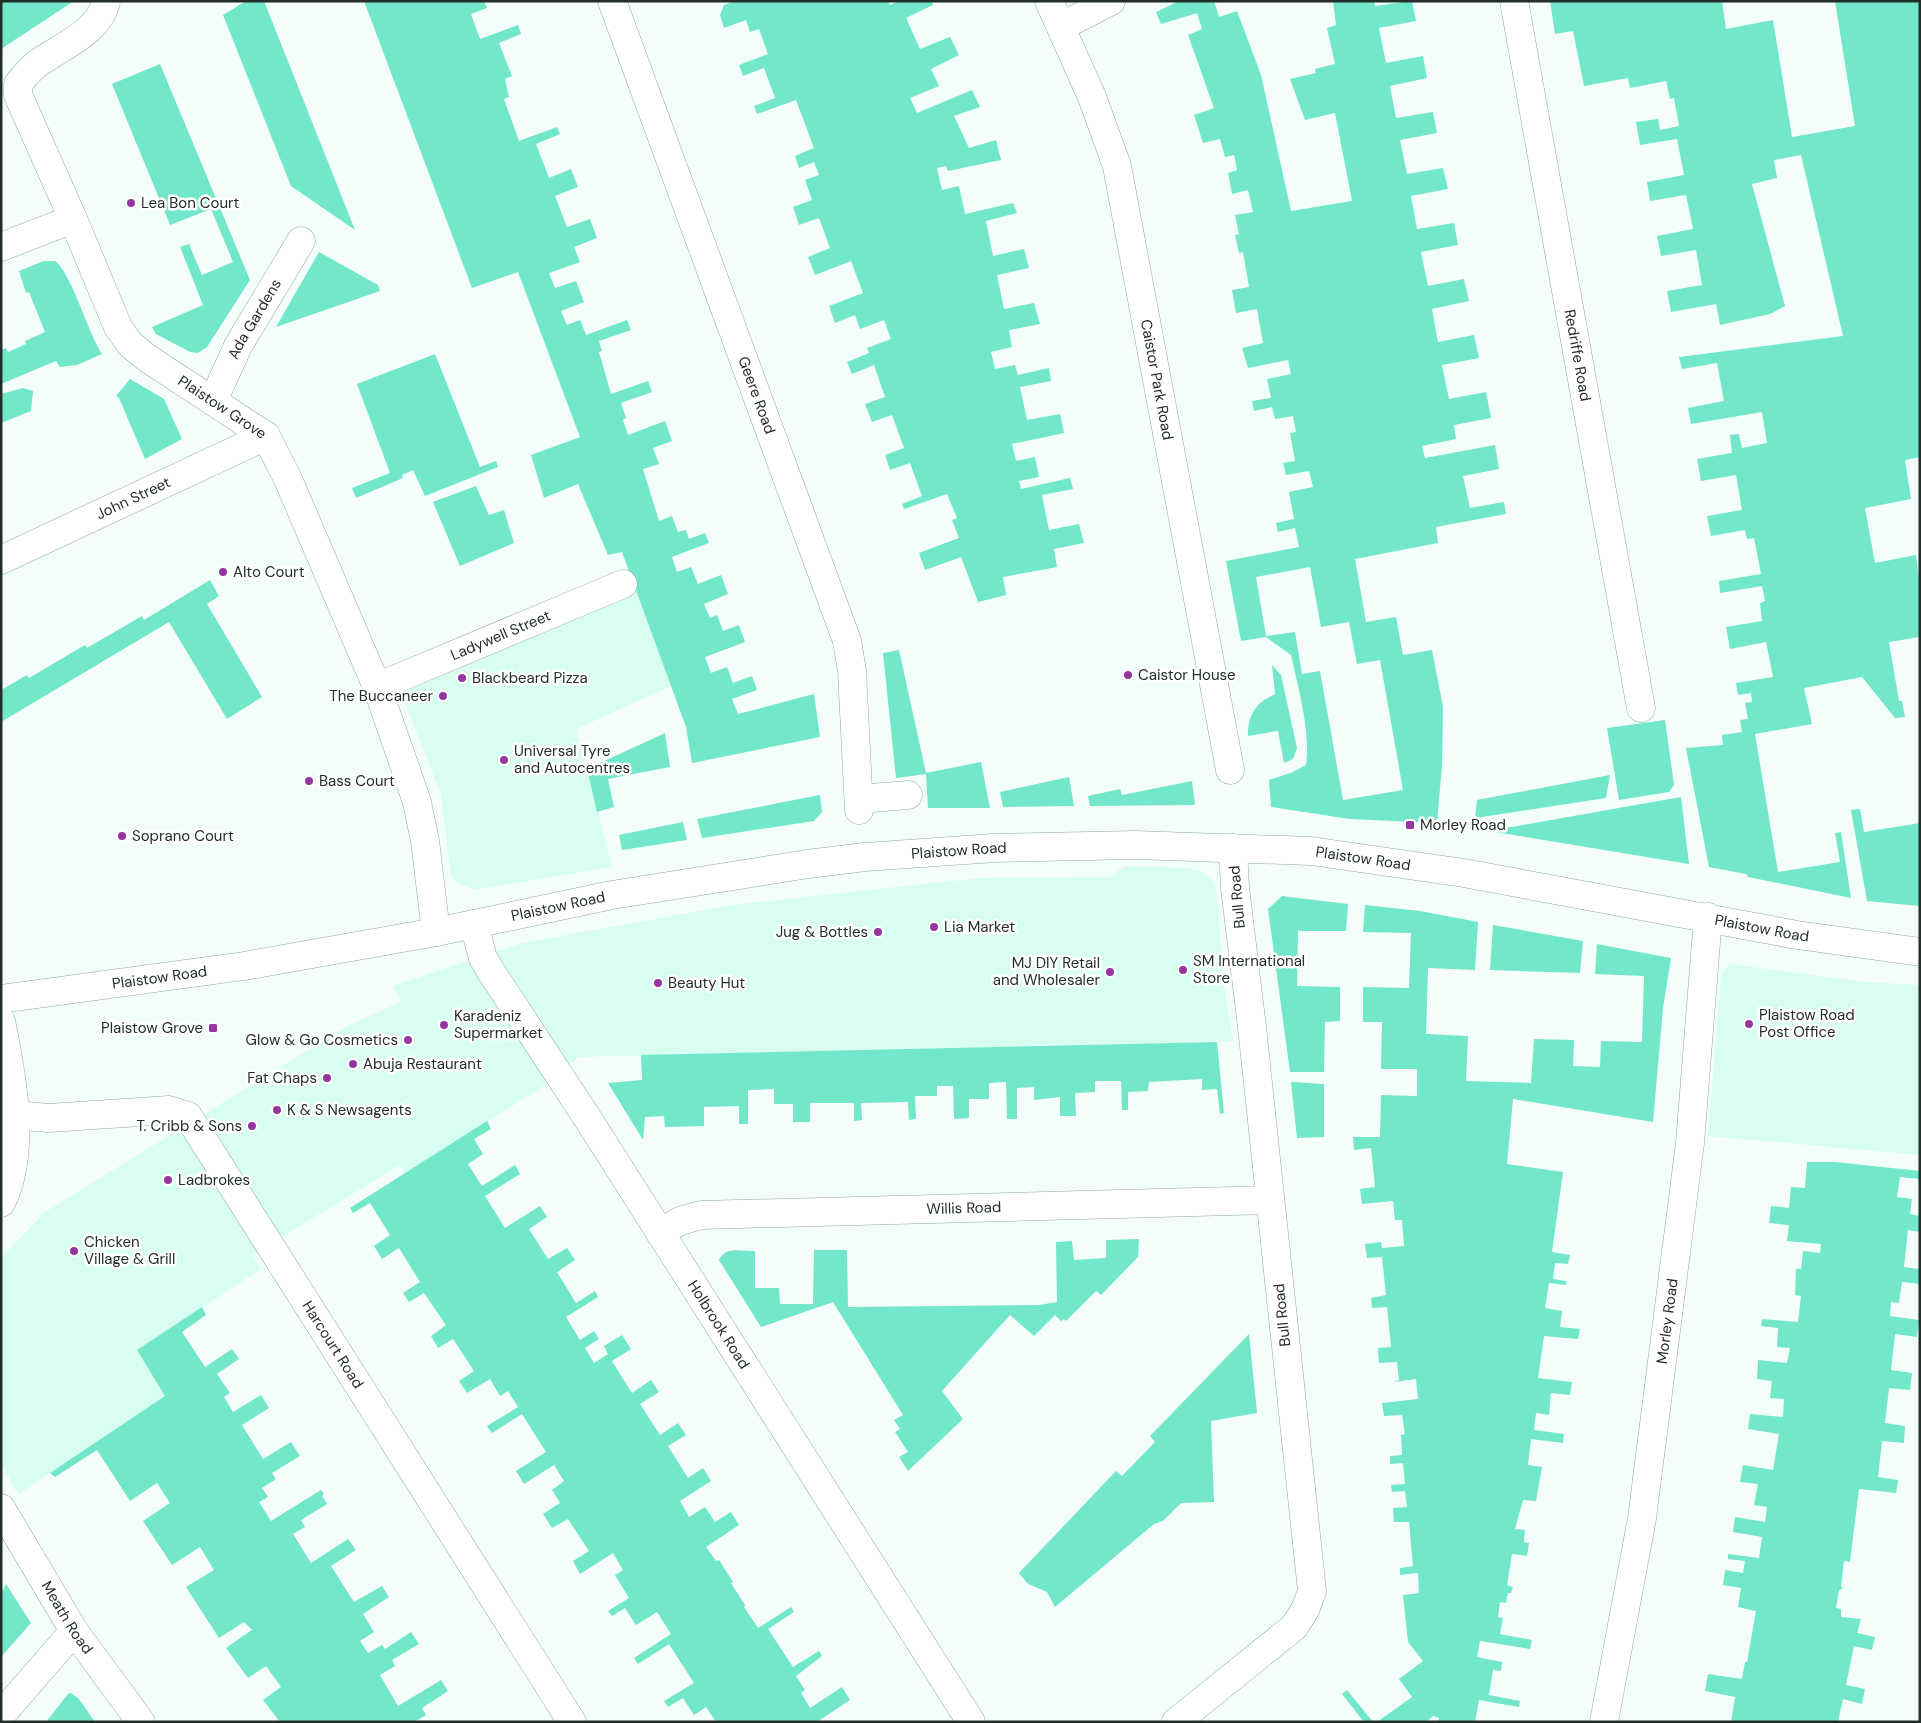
<svg xmlns="http://www.w3.org/2000/svg" width="1921" height="1723" font-family="'DM Sans',sans-serif">
  <style>
    .built { fill: #d7fef1 }
    .green { fill: #72e7c9; fill-rule: evenodd }
    .lines { fill: none; stroke-linecap: round; stroke-linejoin: round }
    .minor-casing { stroke: #8ea9a1; stroke-width: 29 }
    .major-casing { stroke: #8ea9a1; stroke-width: 29 }
    .minor { stroke: #fff; stroke-width: 28 }
    .major { stroke: #fff; stroke-width: 28 }
    .poi-dot { fill: #95369e; stroke: #fff; stroke-width: 2 }
    .labels { text-anchor: middle; stroke-width: 5; stroke-linejoin: round; paint-order: stroke }
    .poi-label { font-size: 15px; fill: #232e2b; stroke: #fff; text-anchor: start }
    .street-label { font-size: 15px; fill: #232e2b; stroke: #fff }
  </style>
  <rect width="100%" height="100%" fill="#f3fefa"/>
  <path class="built" d="M634,584L671,686L576,729L612,867L474,890L456,882L451,875L441,794L403,698L406,691Z
    M1125,866L1186,868L1202,872L1211,879L1216,888L1224,985L1233,1041L578,1057L544,1086L405,1173L400,1165L252,1255L261,1269L137,1350L166,1396L19,1494L1,1465V1258L45,1212L346,1027L402,1001L392,986L522,943L733,905L979,878L1109,877Z
    M1731,964L1864,982L1920,985V1155L1708,1136L1721,976L1725,969Z"/>
  <path class="green" d="M1,1H74L1,49Z
    M246,1H264L355,230L291,186L223,15Z
    M364,1H484L487,8L471,14L480,39L518,25L521,34L499,43L512,76L505,79L509,97L504,99L519,141L557,127L560,134L536,144L549,178L571,169L578,187L555,196L567,227L590,219L597,238L574,247L580,262L549,273L555,288L576,281L584,302L561,311L567,325L580,320L586,335L627,320L631,330L599,341L602,351L599,352L611,394L648,381L652,392L621,403L626,418L623,420L628,435L665,421L672,441L653,448L659,464L643,469L659,521L672,516L678,532L686,530L689,539L705,533L709,543L672,557L677,572L691,567L698,584L721,575L728,594L704,604L710,618L717,615L723,631L739,625L745,642L705,657L711,673L727,667L733,683L752,676L757,690L732,699L738,714L814,694L820,737L692,763L686,727L622,552L608,555L578,484L544,498L531,455L580,437L518,272L472,288Z
    M735,1H888L890,5L899,1H932L933,5L906,18L920,49L950,37L959,55L931,69L939,86L910,98L917,113L972,90L980,107L954,116L969,148L996,140L1001,160L948,171L946,166L937,168L942,190L959,186L965,214L1013,203L1017,213L986,221L993,256L1024,249L1029,268L997,275L1004,309L1034,303L1040,324L1009,330L1012,347L991,352L995,369L1015,365L1018,375L1049,368L1051,381L1020,387L1027,420L1060,414L1064,433L1012,444L1016,461L1035,457L1039,477L1019,481L1021,489L1070,478L1073,489L1042,495L1049,530L1079,524L1084,543L1054,549L1057,567L1003,577L1006,595L978,602L961,557L925,570L919,553L959,538L952,520L957,518L947,494L904,509L902,504L922,496L910,463L890,470L885,455L904,448L892,415L872,422L865,404L885,397L874,365L852,374L847,362L869,353L867,348L891,339L884,320L860,329L855,315L835,323L829,306L863,293L851,261L815,275L808,257L830,248L819,218L799,225L793,207L812,200L805,180L819,175L814,162L799,168L795,156L814,148L796,100L757,114L754,106L775,98L764,68L743,76L739,65L768,54L759,29L750,32L746,20L724,28L720,15L724,5Z
    M1179,1H1214L1219,17L1237,11L1261,75L1291,211L1352,201L1335,113L1305,120L1290,79L1316,73L1315,69L1335,64L1327,28L1336,25L1333,1H1374L1375,6L1412,1L1416,21L1379,28L1386,63L1423,56L1427,78L1390,86L1396,118L1433,112L1437,133L1400,140L1407,174L1443,168L1448,189L1411,196L1417,229L1454,223L1458,245L1421,252L1428,286L1464,279L1469,301L1432,309L1438,342L1474,335L1479,358L1442,365L1449,399L1486,392L1491,418L1454,425L1456,439L1422,446L1425,458L1495,445L1499,469L1463,476L1470,508L1504,502L1506,514L1436,527L1438,543L1355,559L1366,622L1396,617L1403,655L1432,650L1443,707L1442,765L1437,823L1350,819L1271,807L1269,780L1293,772L1306,765C1311,733 1298,687 1291,655L1266,637L1241,641L1226,561L1299,547L1295,528L1278,532L1276,523L1294,519L1289,492L1313,487L1309,471L1286,475L1283,463L1295,461L1290,433L1296,432L1293,416L1275,419L1272,407L1254,411L1252,401L1271,398L1267,379L1291,374L1288,360L1248,368L1242,348L1263,343L1257,309L1236,313L1232,290L1249,287L1243,252L1239,253L1235,235L1239,234L1235,215L1253,212L1248,190L1232,194L1228,173L1237,170L1234,155L1225,157L1220,139L1203,143L1194,115L1214,108L1188,35L1202,29L1197,13L1161,24L1156,12ZM1310,567L1321,627L1349,622L1357,664L1380,660L1403,790L1343,800L1320,671L1302,674L1295,632L1266,636L1256,577Z
    M1550,1H1722L1726,29L1773,20L1792,137L1855,126L1835,1H1920V457L1905,460L1911,499L1865,508L1875,563L1916,555L1920,587V637L1889,642L1899,701H1902L1905,717L1895,718L1862,677L1804,688L1812,724L1755,734L1778,872L1840,862L1835,833L1841,832L1851,898L1748,877L1746,874L1709,867L1686,748L1723,745L1722,735L1742,732L1740,720L1748,719L1745,703L1752,702L1751,693L1738,695L1736,683L1773,677L1766,642L1730,649L1726,627L1762,621L1760,603L1765,601L1762,586L1720,593L1719,581L1761,574L1754,538L1747,539L1745,530L1711,536L1707,516L1742,510L1736,475L1701,481L1697,459L1732,453L1730,435L1739,434L1742,448L1767,443L1762,412L1691,424L1688,408L1724,401L1717,363L1682,369L1679,357L1843,336L1801,155L1774,160L1777,178L1752,184L1785,306L1770,314L1720,325L1716,304L1671,312L1667,291L1702,285L1696,250L1661,256L1657,236L1693,229L1686,195L1650,201L1647,182L1684,175L1677,139L1640,145L1636,122L1658,119L1660,130L1679,126L1674,98L1670,99L1666,81L1630,88L1628,78L1584,86L1573,31L1555,34Z
    M160,64L250,280L207,347L198,353L190,352L156,334L152,327L203,305L180,247L189,244L202,275L233,262L211,209L170,225L112,84Z
    M319,252L378,285L380,291L276,327Z
    M44,261H55C71,272 88,333 102,354L77,365L60,367L56,361L1,384V350L6,348L8,352L26,344L25,341L45,332L29,292L26,293L19,271Z
    M435,354L480,467L496,461L498,467L425,496L413,470L402,475L403,478L356,498L352,488L390,473L357,384Z
    M130,379L164,399L182,439L145,459L119,398L116,396Z
    M23,388L33,391L31,411L1,423V394Z
    M476,486L489,515L504,510L514,543L460,566L433,502Z
    M210,580L219,596L207,604L262,697L227,719L169,622L1,722V690L27,675L29,678L85,645L87,648L142,616L144,620Z
    M899,650L926,773L981,762L990,808H928L926,774L896,778L883,653Z
    M1272,665L1281,675L1297,748L1293,759L1284,763L1278,731L1248,736C1248,715 1255,703 1275,694Z
    M1665,720L1674,785L1669,792L1619,800L1607,728Z
    M665,733L670,767L608,779L614,807L597,812L587,769Z
    M1610,775L1606,798L1475,818L1477,800Z
    M1069,777L1074,806L1003,807L1000,792Z
    M1192,781L1195,805L1090,806L1088,796L1120,789L1122,795Z
    M820,795L822,812L814,821L702,838L697,819Z
    M1681,797L1689,864L1489,831Z
    M1860,809L1864,832L1920,823V906L1867,901L1851,810Z
    M683,822L687,840L622,850L619,835Z
    M1282,896L1348,904L1346,931H1298L1297,986L1340,987V1021L1325,1022L1324,1072H1290L1268,909Z
    M1365,905L1420,911L1478,922L1475,970L1428,968L1426,1034L1468,1036L1466,1081L1531,1083L1534,1039L1574,1040L1573,1066L1600,1067L1601,1041L1642,1042L1644,976L1595,974L1597,944L1671,958L1663,1008L1653,1122L1513,1099L1507,1164L1563,1172L1552,1252L1570,1255L1568,1264L1555,1263L1553,1279L1566,1281V1285L1549,1283L1545,1308L1562,1311L1560,1327L1580,1329L1578,1339L1544,1336L1538,1378L1572,1382L1570,1395L1551,1393L1549,1415L1536,1413L1534,1430L1564,1434L1563,1443L1531,1439L1528,1465L1542,1467L1536,1501L1523,1500L1515,1529L1525,1530L1524,1542L1529,1543L1527,1556L1512,1554L1507,1585L1513,1587L1511,1593H1508L1506,1603L1500,1602L1498,1617L1503,1618L1500,1634L1532,1640L1530,1649L1480,1641L1477,1657L1502,1662L1501,1671L1493,1670L1489,1695L1520,1701L1519,1707L1479,1700L1475,1722H1438L1439,1718L1433,1716L1426,1722H1377L1412,1697L1399,1679L1423,1661L1408,1642L1403,1595L1419,1593L1418,1573L1400,1575V1568L1413,1566L1409,1522H1394L1393,1508L1407,1507L1405,1491L1392,1492L1391,1485L1405,1484L1403,1463L1390,1464V1456L1402,1455L1401,1435L1405,1434L1402,1415L1384,1416L1382,1403L1418,1399L1416,1379L1394,1382L1399,1380L1397,1362L1379,1363L1378,1348L1391,1347L1387,1307L1372,1308L1371,1298L1386,1295L1382,1257L1367,1258L1365,1244L1381,1242L1382,1248L1404,1246L1402,1220H1395L1393,1201L1362,1204L1360,1189L1375,1187L1371,1148L1354,1150L1353,1137H1380L1381,1095L1417,1096V1069H1381L1382,1022H1363V987L1409,988L1411,933L1363,932Z
    M1493,925L1583,941L1580,973L1490,970Z
    M1217,1042L1224,1113L1220,1114L1217,1089L1202,1090V1079L1149,1082L1148,1091L1128,1092V1110H1122L1121,1081H1095V1092L1075,1093L1076,1116H1060V1097L1034,1100V1087L1017,1088V1119H1007L1006,1082L989,1083V1099H969V1118L954,1119L953,1086H937V1096H915L916,1119L909,1120L908,1102L861,1103L862,1120L854,1121V1103H810V1122H793V1104H774V1089L748,1090V1124H739V1106L704,1107V1126L665,1127L664,1116L645,1117L643,1140L608,1083L642,1080L641,1055Z
    M1291,1082L1324,1084V1137L1297,1138Z
    M487,1121L491,1129L474,1139L483,1154L468,1164L482,1186L515,1165L520,1174L485,1196L505,1228L540,1206L547,1217L529,1229L548,1259L567,1248L575,1260L557,1272L576,1303L595,1291L598,1297L566,1317L580,1340L594,1331L599,1339L585,1348L594,1363L608,1354L604,1346L622,1335L631,1349L612,1361L632,1393L651,1380L659,1392L640,1404L660,1435L678,1423L686,1435L668,1446L688,1478L703,1468L711,1481L680,1501L689,1517L705,1507L715,1522L731,1512L739,1525L706,1547L716,1561L719,1560L733,1582L731,1583L745,1605L744,1607L758,1628L791,1607L794,1612L768,1629L793,1667L819,1651L822,1656L796,1676L805,1690L801,1693L810,1708L842,1687L850,1700L817,1722H716L706,1707L694,1715L683,1698L668,1707L664,1701L694,1683L669,1644L638,1664L634,1658L671,1634L657,1612L636,1625L625,1608L612,1616L608,1611L629,1598L615,1575L623,1570L613,1553L580,1574L573,1561L589,1551L568,1519L552,1528L543,1514L560,1503L552,1490L564,1481L554,1465L524,1484L516,1471L546,1452L522,1414L492,1433L487,1426L518,1407L508,1391L500,1396L490,1379L467,1393L459,1381L474,1371L453,1339L438,1348L431,1336L446,1325L424,1293L409,1302L403,1293L420,1282L399,1248L382,1259L374,1246L390,1235L370,1203L353,1213L350,1208Z
    M1807,1162H1835L1920,1171V1179L1900,1177L1897,1197L1912,1199L1910,1214L1920,1216V1232L1908,1230L1904,1267L1920,1269V1284L1902,1282L1899,1303L1891,1302L1890,1316L1919,1320L1917,1337L1895,1334L1891,1370L1912,1373L1910,1390L1889,1388L1885,1423L1905,1426L1904,1443L1882,1441L1878,1477L1898,1480L1896,1493L1859,1489L1850,1562L1844,1561L1841,1587L1844,1588L1839,1590L1836,1608L1841,1609V1617L1861,1619L1857,1633L1875,1637L1872,1650L1854,1646L1846,1685L1865,1689L1862,1704L1843,1699L1838,1722H1731L1735,1697L1705,1691L1708,1674L1742,1679L1745,1662H1747L1756,1611L1738,1607L1741,1588L1723,1585L1725,1570L1743,1573L1745,1561L1728,1559V1554L1759,1558L1762,1537L1733,1532L1735,1517L1765,1522L1767,1507L1754,1505L1758,1484L1740,1482L1743,1465L1773,1470L1779,1434L1748,1429L1750,1414L1783,1417L1784,1399L1770,1398L1772,1381L1757,1379L1758,1360L1787,1363L1790,1348L1777,1347L1778,1328L1761,1326L1762,1319L1798,1322L1801,1296L1795,1295L1796,1269H1801L1803,1251L1820,1253L1821,1244L1787,1241L1789,1225L1769,1223L1771,1206L1789,1208L1791,1187L1805,1188Z
    M1139,1239L1138,1257L1101,1295L1096,1291L1066,1321L1064,1319L1061,1321L1055,1315L1034,1336L1010,1315L942,1391L963,1419L908,1471L899,1457L908,1452L895,1432L900,1429L894,1420L903,1415L833,1302L761,1327L719,1260C725,1246 741,1251 755,1251V1288H779L780,1304H813L814,1250H847L848,1307L1039,1305L1057,1302L1056,1242L1072,1241L1074,1260L1106,1258V1240Z
    M202,1307L206,1315L182,1332L205,1367L232,1349L239,1359L217,1374L230,1393L224,1397L233,1412L261,1395L269,1408L242,1425L263,1459L291,1442L300,1456L272,1473L276,1479L262,1488L268,1497L259,1502L271,1521L321,1490L324,1494L322,1496L327,1504L301,1520L305,1527L293,1534L311,1563L348,1539L356,1550L331,1566L354,1602L382,1586L389,1597L363,1614L374,1632L360,1641L368,1653L382,1645L385,1649L411,1632L419,1644L392,1660L395,1666L380,1675L398,1706L441,1680L448,1691L422,1708L426,1715L414,1722H280L263,1700L281,1687L266,1666L248,1678L226,1648L252,1630L244,1622L219,1638L186,1587L214,1570L200,1547L172,1565L143,1521L170,1503L157,1483L130,1501L97,1450L55,1477L50,1473L165,1396L137,1350Z
    M1249,1334L1257,1413L1211,1421L1214,1502L1181,1503L1163,1521L1154,1524L1055,1607L1047,1592L1028,1584L1019,1573L1116,1471L1122,1476L1155,1442L1150,1436Z
    M6,1584L31,1623L1,1657V1594Z
    M1347,1690L1373,1722H1364L1342,1694Z
    M71,1693L79,1699L95,1722H46L68,1694Z"/>
  <g class="lines">
    <g class="minor-casing">
      <g id="minor">
        <path id="s1" d="M106,1C100,32 60,47 37,64C30,69 24,77 18,84V95L73,219L118,327L130,344L147,358L266,436L287,477L377,687L417,802L425,841L436,932"/>
        <path id="s2" d="M612,1L847,641L852,671L859,810"/>
        <path id="s3" d="M1049,1L1092,97L1117,166L1230,770"/>
        <path id="s4" d="M1514,1L1641,708"/>
        <path d="M1062,26L1111,1"/>
        <path d="M1,247L73,219"/>
        <path id="s5" d="M213,401L238,346L301,241"/>
        <path id="s6" d="M1,560L266,436"/>
        <path id="s7" d="M377,687L623,584"/>
        <path d="M859,799L908,795"/>
        <path id="s8" d="M474,924L483,958L492,973L588,1119L971,1722"/>
        <path d="M1,1021C12,1075 27,1152 1,1203"/>
        <path id="s9" d="M14,1115L49,1118L169,1110L188,1116L572,1722"/>
        <path id="s10" d="M660,1233L680,1221L701,1215L1270,1200"/>
        <path id="s11" d="M1,1508L74,1631L141,1722"/>
        <path d="M1,1715L74,1631"/>
        <path d="M1176,1722L1294,1627L1305,1610L1312,1591L1252,1027L1235,888L1233,848"/>
        <path id="s12" d="M1604,1722L1642,1518L1690,1143L1708,917"/>
      </g>
    </g>
    <g class="major-casing">
      <g id="major">
        <path id="s13" d="M1,999L244,966L436,932L612,895L808,864L865,857L994,848L1135,845L1311,851L1464,873L1797,935L1920,952"/>
      </g>
    </g>
    <use href="#minor" class="minor"/>
    <use href="#major" class="major"/>
  </g>
  <g class="poi-dot">
    <circle cx="131" cy="203" r="5"/>
    <circle cx="223" cy="572" r="5"/>
    <circle cx="1128" cy="675" r="5"/>
    <circle cx="462" cy="678" r="5"/>
    <circle cx="443" cy="696" r="5"/>
    <circle cx="504" cy="760" r="5"/>
    <circle cx="309" cy="781" r="5"/>
    <rect x="1405" y="820" width="10" height="10" rx="2.5"/>
    <circle cx="122" cy="836" r="5"/>
    <circle cx="934" cy="927" r="5"/>
    <circle cx="878" cy="932" r="5"/>
    <circle cx="1183" cy="970" r="5"/>
    <circle cx="1110" cy="972" r="5"/>
    <circle cx="658" cy="983" r="5"/>
    <circle cx="1749" cy="1024" r="5"/>
    <circle cx="444" cy="1025" r="5"/>
    <rect x="208" y="1023" width="10" height="10" rx="2.5"/>
    <circle cx="408" cy="1040" r="5"/>
    <circle cx="353" cy="1064" r="5"/>
    <circle cx="327" cy="1078" r="5"/>
    <circle cx="277" cy="1110" r="5"/>
    <circle cx="252" cy="1126" r="5"/>
    <circle cx="168" cy="1180" r="5"/>
    <circle cx="74" cy="1251" r="5"/>
  </g>
  <g class="labels">
    <g class="poi-label">
      <text x="141" y="208">Lea Bon Court</text>
      <text x="233" y="577">Alto Court</text>
      <text x="1138" y="680">Caistor House</text>
      <text x="472" y="683">Blackbeard Pizza</text>
      <text x="433" y="701" text-anchor="end">The Buccaneer</text>
      <text x="514" y="756">Universal Tyre<tspan x="514" dy="17">and Autocentres</tspan></text>
      <text x="319" y="786">Bass Court</text>
      <text x="1420" y="830">Morley Road</text>
      <text x="132" y="841">Soprano Court</text>
      <text x="944" y="932">Lia Market</text>
      <text x="868" y="937" text-anchor="end">Jug &amp; Bottles</text>
      <text x="1193" y="966">SM International<tspan x="1193" dy="17">Store</tspan></text>
      <text x="1100" y="968" text-anchor="end">MJ DIY Retail<tspan x="1100" dy="17">and Wholesaler</tspan></text>
      <text x="668" y="988">Beauty Hut</text>
      <text x="1759" y="1020">Plaistow Road<tspan x="1759" dy="17">Post Office</tspan></text>
      <text x="454" y="1021">Karadeniz<tspan x="454" dy="17">Supermarket</tspan></text>
      <text x="203" y="1033" text-anchor="end">Plaistow Grove</text>
      <text x="398" y="1045" text-anchor="end">Glow &amp; Go Cosmetics</text>
      <text x="363" y="1069">Abuja Restaurant</text>
      <text x="317" y="1083" text-anchor="end">Fat Chaps</text>
      <text x="287" y="1115">K &amp; S Newsagents</text>
      <text x="242" y="1131" text-anchor="end">T. Cribb &amp; Sons</text>
      <text x="178" y="1185">Ladbrokes</text>
      <text x="84" y="1247">Chicken<tspan x="84" dy="17">Village &amp; Grill</tspan></text>
    </g>
    <g class="street-label">
      <text dy="5" stroke="none"><textPath href="#s5" startOffset="92">Ada Gardens</textPath></text>
      <text dy="5" stroke="none"><textPath href="#s4" startOffset="360">Redriffe Road</textPath></text>
      <text dy="5" stroke="none"><textPath href="#s3" startOffset="396">Caistor Park Road</textPath></text>
      <text dy="5" stroke="none"><textPath href="#s2" startOffset="420">Geere Road</textPath></text>
      <text dy="5" stroke="none"><textPath href="#s1" startOffset="520">Plaistow Grove</textPath></text>
      <text dy="5" stroke="none"><textPath href="#s6" startOffset="146">John Street</textPath></text>
      <text dy="5" stroke="none"><textPath href="#s7" startOffset="134">Ladywell Street</textPath></text>
      <text dy="5" stroke="none"><textPath href="#s13" startOffset="970">Plaistow Road</textPath></text>
      <text dy="5" stroke="none"><textPath href="#s13" startOffset="1375">Plaistow Road</textPath></text>
      <text transform="translate(1237 897) rotate(-95)" y="5">Bull Road</text>
      <text dy="5" stroke="none"><textPath href="#s13" startOffset="565">Plaistow Road</textPath></text>
      <text dy="5" stroke="none"><textPath href="#s13" startOffset="1780">Plaistow Road</textPath></text>
      <text dy="5" stroke="none"><textPath href="#s13" startOffset="160">Plaistow Road</textPath></text>
      <text dy="5" stroke="none"><textPath href="#s10" startOffset="308">Willis Road</textPath></text>
      <text transform="translate(1282 1315) rotate(-96)" y="5">Bull Road</text>
      <text dy="5" stroke="none"><textPath href="#s12" startOffset="406">Morley Road</textPath></text>
      <text dy="5" stroke="none"><textPath href="#s8" startOffset="471">Holbrook Road</textPath></text>
      <text dy="5" stroke="none"><textPath href="#s9" startOffset="446">Harcourt Road</textPath></text>
      <text dy="5" stroke="none"><textPath href="#s11" startOffset="128">Meath Road</textPath></text>
    </g>
  </g>
  <rect width="1921" height="1723" fill="none" stroke="#232e2b" stroke-width="5"/>
</svg>
